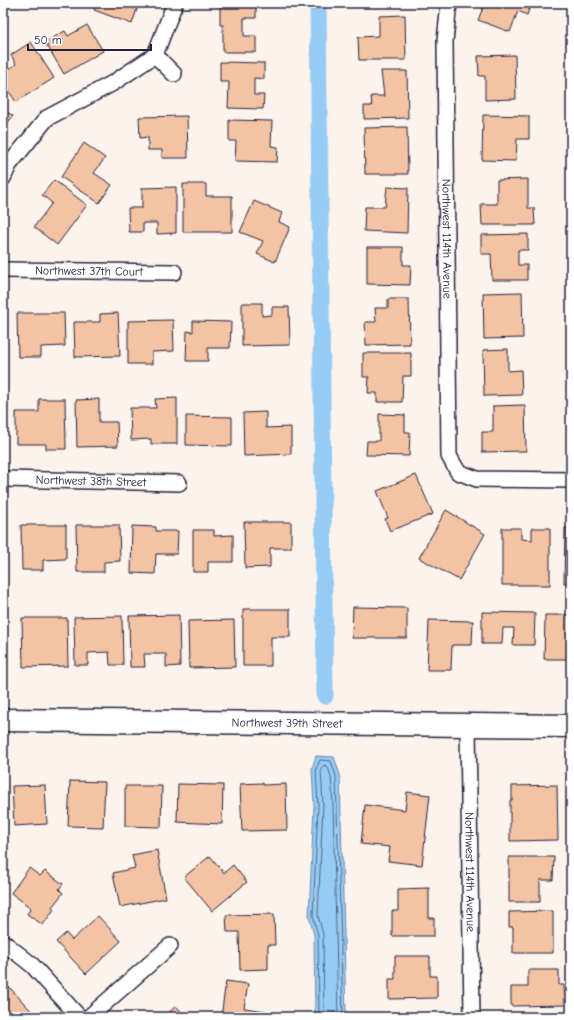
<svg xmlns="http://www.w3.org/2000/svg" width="574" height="1020" font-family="'Comic Neue',sans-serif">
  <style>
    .water { fill: #96ccf4; stroke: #6888aa }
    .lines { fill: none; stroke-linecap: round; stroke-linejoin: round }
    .shore { stroke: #506685; stroke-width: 1 }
    .canal { stroke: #96ccf4; stroke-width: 17 }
    .building { fill: #f4c3a4; stroke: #22223b }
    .street-casing { stroke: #22223b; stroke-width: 18 }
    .secondary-casing { stroke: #22223b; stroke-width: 25 }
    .street { stroke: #fff; stroke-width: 15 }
    .secondary { stroke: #fff; stroke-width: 22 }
    .labels { text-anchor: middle; stroke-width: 4; stroke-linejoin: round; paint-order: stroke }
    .street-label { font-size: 12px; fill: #22223b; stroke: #fff }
  </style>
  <rect width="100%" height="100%" fill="#fdf3ed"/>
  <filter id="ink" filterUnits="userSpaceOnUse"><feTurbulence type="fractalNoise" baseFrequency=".025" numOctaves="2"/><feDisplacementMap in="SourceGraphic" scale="8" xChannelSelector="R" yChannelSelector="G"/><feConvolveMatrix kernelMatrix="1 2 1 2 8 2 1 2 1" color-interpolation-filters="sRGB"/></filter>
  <g filter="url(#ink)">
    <path class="water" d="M316,756L334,757L340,775L346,1017H315L314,935L309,916L314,806L312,768Z"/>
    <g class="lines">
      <path class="shore" d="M319,1017L318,935L313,916L318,806L316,769L320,760L331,761L336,776L343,1017
        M324,1017L323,935L318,915L323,806L321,769L324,765L328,767L331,777L333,803L338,1017"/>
      <path class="canal" d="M318,3L325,696"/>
    </g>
    <path class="building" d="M96,3H133L138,6L132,24L94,10Z
      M485,3H531L527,15L518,11L510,32L478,20Z
      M220,6H256V18H244V36H256V52H223V25H220Z
      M405,15L406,60H359L358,37L379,36V16Z
      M87,25L103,51L64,74L45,42L65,31L68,36Z
      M31,42L54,78L16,102L3,82V73L16,64L11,55Z
      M515,55L516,99L485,100V76H479L478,56Z
      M220,62L264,63V79L254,78V95H264L263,109L228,108L229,82H220Z
      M381,71H407L408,118L364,119V106H372L371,96H384Z
      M3,109L13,116L3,129Z
      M483,115L529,116V139H517L516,161L482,160Z
      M187,116L188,158H162V150H148V137L140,138L139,117Z
      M229,120L272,121L271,146L278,147L277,162L235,161L236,141H229Z
      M569,122H571V145H568Z
      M407,127L408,174H365L364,128Z
      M84,143L105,158L94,173L112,185L99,203L61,177Z
      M528,179V208H534L535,225H482L481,204H497V180Z
      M54,180L87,205L57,245L34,227L52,203L42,195Z
      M183,184H206V196H232V232H183Z
      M176,187V233L157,234V223H143V232H129L128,208H142V188Z
      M387,187L408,188L407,233L364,231L365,207H385Z
      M570,200H571V224H570Z
      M254,201L282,213L279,222L290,227L275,262L257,254L263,241L240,232Z
      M528,234V250H518V265H527V280H492L491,254H481V235Z
      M367,247H403V265H411L410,285L367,284Z
      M522,292L523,338L484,339L483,293Z
      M388,299H409L410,344L366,345L365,322H376L375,308H388Z
      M242,303H262V316L272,315V307H289L290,345L242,346Z
      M17,313H64L65,346L41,347V357H18Z
      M118,313L120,356L75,357L74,322H100V314Z
      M173,320L174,351L152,352V364H128V321Z
      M193,321L231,322L230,348H208V361H186L187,331L193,332Z
      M508,349V371L521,370L522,395L484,396L483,350Z
      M363,353H411V376H403L402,402H377V393H368L369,377H363Z
      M177,398V444H151V439L131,440L130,408H156L155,399Z
      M39,399H65L66,449H46V444H16V412H39Z
      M99,399V422H117L118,446L77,447L76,400Z
      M525,405L526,451L482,452V432H493V406Z
      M266,412V428L291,427V454L244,456L243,413Z
      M379,414L405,415V432H410L409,456L366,455L367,441H379Z
      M186,416L232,417V446L186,445Z
      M416,475L433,514L390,531L385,519L388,518L377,491Z
      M446,510L485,534L459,580L419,558Z
      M244,522H291V548H270V567L245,568Z
      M21,525H66V559L43,560V570H22Z
      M76,525H119L120,561L104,562V572H77Z
      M132,526L156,527V531H178L177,554H156L155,574L131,573Z
      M502,528H521V539L532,540V528H550V585H502Z
      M565,528H571V583H564Z
      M193,530H214V536L233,535V562H208V572H193Z
      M353,607L407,608V638H352Z
      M243,609H290V637H271V666H243Z
      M482,612L535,613L534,645H513L514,628H503L502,644H482Z
      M179,615L180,666L166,667V654H144L145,667H130L129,616Z
      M545,615H571V659H544Z
      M122,616L123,665H110L109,652L88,653V665H75L74,617Z
      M22,618H67L68,666L23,667Z
      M234,620L235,667L189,668L188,621Z
      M429,620L473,621L472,645H452L451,670H427Z
      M70,781L105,782L103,827L68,826Z
      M263,783V785L286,784L287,830L242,831L240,784Z
      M178,784L223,785L222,824L177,822Z
      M45,785L47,824L14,826L12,786Z
      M557,785L558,840L510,841V800H512V786Z
      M125,786H162L161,827L125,826Z
      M407,792L430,795L422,865L388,861L390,847L361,844L365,805L405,810Z
      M157,850L166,898L120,907L113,873L135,868L132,855Z
      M210,856L224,873L233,865L247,882L212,911L184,877Z
      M509,857H554L553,880H540V902H509Z
      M29,868L40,876L45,871L63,884L59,889L63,893L52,907L54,909L43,925L27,914L31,908L11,893Z
      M429,888V918H434V936H392V911H398V889Z
      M553,911V953H513V927H509V912Z
      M274,914L275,945H268V969L240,970L239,932H227L226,915Z
      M98,916L121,941L86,974L56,942L66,933L72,940Z
      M395,956H430V976H437V998L389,999V979H395Z
      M528,970H559V985H564L565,1005L511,1006V987H528Z
      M226,981L248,984L244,1008L266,1011L265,1017H221Z
      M9,987L37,1017H3V992Z
      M176,1006L186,1017H164Z"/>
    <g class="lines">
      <g class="street-casing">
        <g id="street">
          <path id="s1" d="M449,3L445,41L449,456L458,472L477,479L571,480"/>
          <path d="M155,55L174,74"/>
          <path d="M3,178L9,165L47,118L113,83L155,55L175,3"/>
          <path id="s2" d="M3,270L174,272"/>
          <path id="s3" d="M3,479L179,483"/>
          <path id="s4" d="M468,726L472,1017"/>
          <path d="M3,942L32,965L79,1017"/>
          <path d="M89,1017L170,946"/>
        </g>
      </g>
      <g class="secondary-casing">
        <g id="secondary">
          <path id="s5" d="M3,720L571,726"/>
        </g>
      </g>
      <use href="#street" class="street"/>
      <use href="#secondary" class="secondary"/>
    </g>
  </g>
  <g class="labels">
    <g class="street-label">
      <text dy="4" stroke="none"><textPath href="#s1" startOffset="236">Northwest 114th Avenue</textPath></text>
      <text dy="4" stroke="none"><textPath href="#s2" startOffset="86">Northwest 37th Court</textPath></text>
      <text dy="4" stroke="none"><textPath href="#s3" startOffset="88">Northwest 38th Street</textPath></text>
      <text dy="4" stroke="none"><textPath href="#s5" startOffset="284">Northwest 39th Street</textPath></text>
      <text dy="4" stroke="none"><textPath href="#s4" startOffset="146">Northwest 114th Avenue</textPath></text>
    </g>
  </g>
  <rect width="574" height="1020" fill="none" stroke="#fff" stroke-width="16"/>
  <rect x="8" y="8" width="558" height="1004" fill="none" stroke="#22223b" stroke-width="1.5" filter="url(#ink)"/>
  <path d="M28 44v6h123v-6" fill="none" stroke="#22223b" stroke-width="2"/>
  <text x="34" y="44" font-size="12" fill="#22223b" stroke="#ffffff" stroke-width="3" paint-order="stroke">50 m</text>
</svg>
